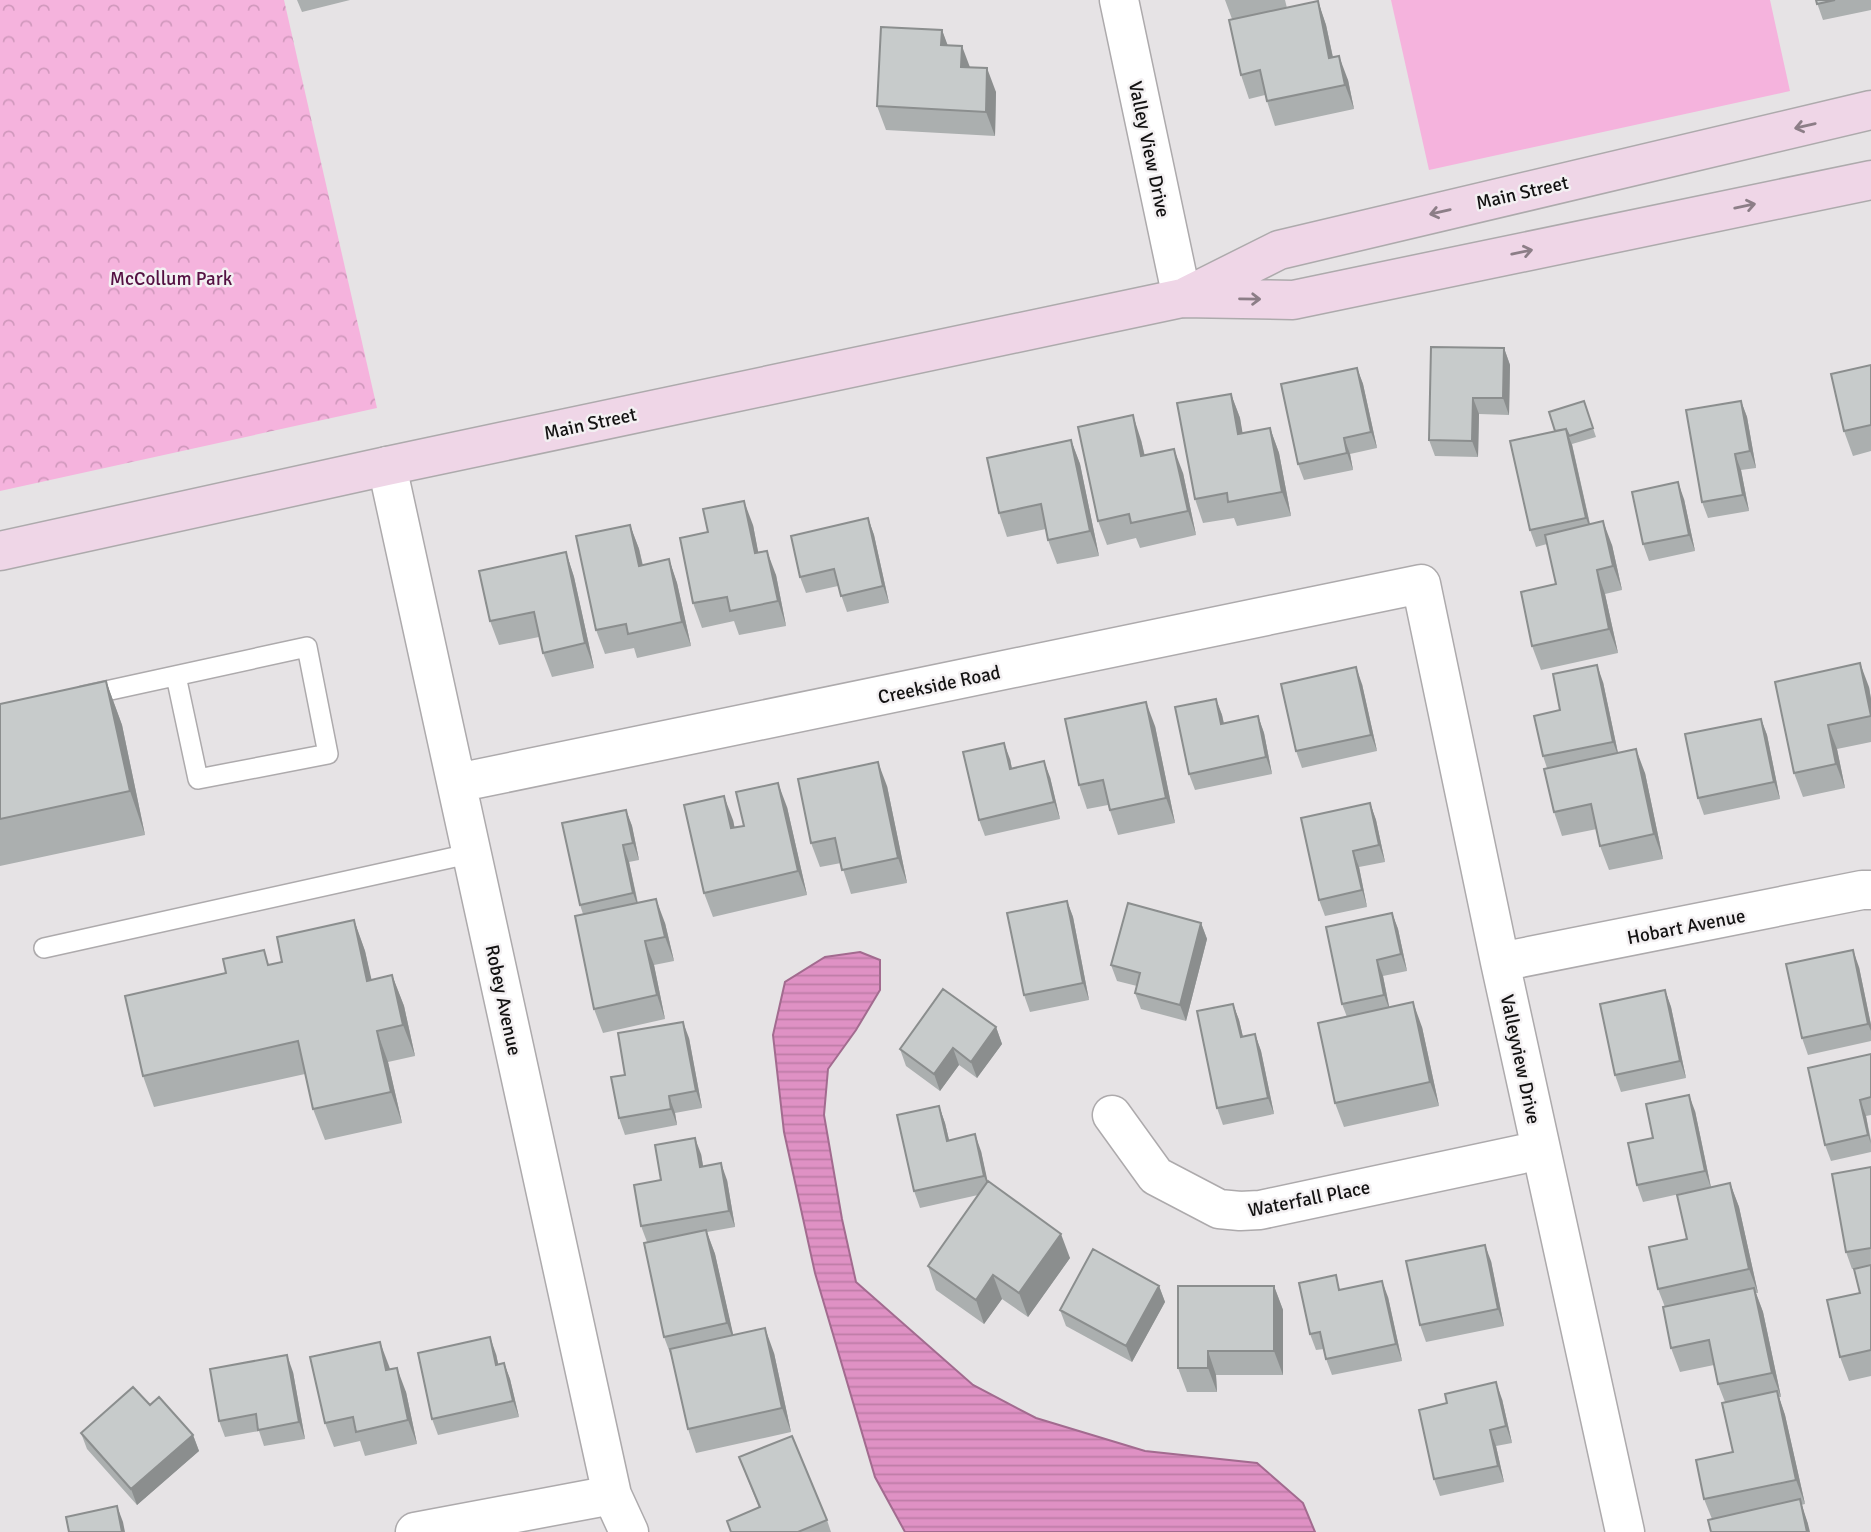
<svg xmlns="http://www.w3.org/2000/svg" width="1871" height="1532" font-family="Signika,sans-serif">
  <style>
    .grass { fill: #f5b3dd }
    .forest { fill: url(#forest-crowns) }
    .water { fill: url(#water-rules); stroke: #a26b8f; stroke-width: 2 }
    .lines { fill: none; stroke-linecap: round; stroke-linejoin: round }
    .service-casing { stroke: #adaaac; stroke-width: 22 }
    .minor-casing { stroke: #adaaac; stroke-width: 41 }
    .secondary-casing { stroke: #adaaac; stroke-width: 41 }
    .service { stroke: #fff; stroke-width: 19 }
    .minor { stroke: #fff; stroke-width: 38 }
    .secondary { stroke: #efd6e7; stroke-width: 38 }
    .wall { fill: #abafaf }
    .shaded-wall { fill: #8b8e8e }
    .building { fill: #c7cbcb; stroke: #8b8e8e; stroke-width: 2 }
    .oneway { stroke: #8c7e87 }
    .labels { text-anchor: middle; stroke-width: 5; stroke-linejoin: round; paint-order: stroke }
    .street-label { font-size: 19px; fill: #131212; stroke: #f3f0f2 }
    .park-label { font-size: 19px; fill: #541042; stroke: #f3f0f2 }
  </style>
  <defs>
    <pattern id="forest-crowns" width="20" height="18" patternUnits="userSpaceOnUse" patternTransform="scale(1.75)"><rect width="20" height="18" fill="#f5b3dd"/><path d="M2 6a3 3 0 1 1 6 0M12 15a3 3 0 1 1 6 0" fill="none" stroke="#d199bd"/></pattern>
    <pattern id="water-rules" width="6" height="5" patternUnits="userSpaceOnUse" patternTransform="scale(1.75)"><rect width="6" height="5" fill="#df91c4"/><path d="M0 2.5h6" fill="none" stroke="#be7ca7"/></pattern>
  </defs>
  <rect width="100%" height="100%" fill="#e6e3e5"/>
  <path class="grass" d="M1391,0H1770L1790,91L1429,170Z"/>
  <path class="forest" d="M0,0H284L377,408L0,491Z"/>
  <path class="water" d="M860,952L880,960V990L856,1030L828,1069L824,1115L842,1219L856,1282L973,1385L1036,1418L1145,1451L1257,1463L1303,1503L1315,1532H905L875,1477L815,1273L784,1132L773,1035L785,982L825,957Z"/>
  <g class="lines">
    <g class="service-casing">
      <path id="service" d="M83,696L307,647L328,754L198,779L176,676
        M44,948L473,853"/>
    </g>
    <g class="minor-casing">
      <path id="minor" d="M1119,0L1182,298
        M387,466L612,1495L629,1532
        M457,783L1421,584L1500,962L1625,1532
        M1500,962L1862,890H1871
        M1112,1115L1156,1176L1219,1209L1240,1211L1260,1210L1541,1150
        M415,1532L612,1495"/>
    </g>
    <g class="secondary-casing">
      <path id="secondary" d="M1187,296L1279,250L1871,110
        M0,551L387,466L1182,298L1293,300L1871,180"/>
    </g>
    <use href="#service" class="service"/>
    <use href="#minor" class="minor"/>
    <use href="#secondary" class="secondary"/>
  </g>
  <path class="wall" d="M297,0H350L302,12Z
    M1225,0H1285L1287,8L1318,1L1326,25L1333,57L1348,80L1354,109L1275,126L1265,95L1249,99L1241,75L1232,19Z
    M1816,0H1871V10L1823,20Z
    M942,30L947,45L996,92L995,136L886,130L877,106Z
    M1504,348L1510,365L1509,415L1479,414L1478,457L1435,456L1429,440Z
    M1871,365V451L1853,456L1844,431Z
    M1357,368L1363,384L1377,448L1350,454L1353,470L1304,480L1298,464Z
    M1231,394L1240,418L1242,433L1270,428L1279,453L1291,516L1237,526L1234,518L1203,523L1195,499Z
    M1584,401L1596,437L1572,444L1590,524L1612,545L1622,590L1605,594L1618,653L1541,670L1532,646L1556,584L1547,544L1536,547L1530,530L1555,431Z
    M1741,401L1747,417L1756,468L1741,470L1749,511L1708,518L1702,502Z
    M1071,440L1080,464L1099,556L1057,564L1048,540L1046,529L1007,537L999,513Z
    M1141,440L1145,456L1183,473L1196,535L1140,548L1136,538L1107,545L1098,521Z
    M1684,499L1695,551L1649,561L1643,544Z
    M868,518L874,535L889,603L847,612L838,586L806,593L800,577Z
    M630,525L639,549L643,565L669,559L677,583L691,646L637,658L634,648L605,654L596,630Z
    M753,525L758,552L776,575L786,626L739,635L734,621L702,628L693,603Z
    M566,552L574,577L594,668L552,677L543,653L539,637L499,645L490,621Z
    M106,681L122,725L145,835L0,866V704Z
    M1603,682L1618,753L1645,773L1663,859L1609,870L1600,846L1597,829L1562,836L1554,812L1547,768L1543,756Z
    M1775,682L1869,687L1871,699V742L1837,749L1845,788L1803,797L1794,773Z
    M1362,684L1377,751L1302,768L1296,751Z
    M1216,699L1222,715L1224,723L1258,716L1264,733L1272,774L1195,790L1189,774Z
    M1761,719L1767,735L1780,799L1704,815L1698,798Z
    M1155,726L1175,823L1118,835L1108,805L1087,809L1079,785Z
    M1010,759L1012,768L1050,777L1060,819L985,836L979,820Z
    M887,786L907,883L851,894L841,863L820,867L811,843Z
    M1370,803L1376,820L1385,862L1359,867L1367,907L1325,916L1319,900Z
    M787,807L807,895L713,917L704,893L733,820L734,827L744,826Z
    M626,810L632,826L639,860L629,862L638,903L665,923L674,961L654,965L665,1019L603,1033L594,1009L583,914L580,905Z
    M1067,901L1073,917L1089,1000L1030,1012L1024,995Z
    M1392,913L1398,929L1407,971L1383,976L1389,1007L1422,1027L1439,1106L1344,1127L1335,1103L1347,1017L1342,1004Z
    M354,920L365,951L371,980L392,975L404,1006L415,1056L388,1062L402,1123L325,1140L313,1109L305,1074L154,1107L143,1076L270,965L282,962Z
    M1201,923L1207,939L1186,1021L1141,1009L1135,993L1137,986L1117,981L1111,965Z
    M1859,967L1871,1025V1041L1808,1055L1802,1038Z
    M1665,990L1671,1007L1686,1078L1621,1092L1615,1075Z
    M1233,1004L1239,1020L1243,1037L1255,1034L1261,1051L1274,1114L1223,1125L1217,1108Z
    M996,1027L1002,1044L977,1078L959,1065L940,1091L906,1066L900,1049Z
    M689,1038L702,1108L675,1113L677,1125L625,1135L619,1118L625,1075Z
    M1871,1054V1115L1866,1116L1871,1140V1152L1831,1161L1825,1145Z
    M939,1106L945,1123L949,1140L981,1151L987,1181L1070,1258L1028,1317L1002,1299L984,1324L936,1290L928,1266L978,1195L920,1208L914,1191Z
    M1695,1111L1711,1187L1730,1183L1739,1207L1758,1293H1756L1763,1312L1781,1397H1779L1785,1415L1805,1504L1801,1505L1808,1524L1712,1519L1704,1499L1733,1452L1725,1402L1718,1384L1714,1365L1680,1372L1671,1348L1665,1307L1658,1289L1687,1239L1702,1189L1643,1202L1637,1185L1653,1138Z
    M701,1154L703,1166L727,1180L735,1227L707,1232L715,1254L733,1335L774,1353L791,1432L696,1453L688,1429L673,1361L664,1337L647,1242L641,1226L661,1180Z
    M1871,1167V1376L1849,1381L1840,1357L1860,1293L1864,1267L1852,1269L1846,1252Z
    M1491,1261L1504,1326L1426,1342L1420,1325Z
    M1159,1286L1165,1302L1132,1362L1066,1326L1060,1310Z
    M1274,1286L1283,1310V1375H1216L1217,1392H1187L1178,1368Z
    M1341,1289L1388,1297L1402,1361L1332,1375L1326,1359L1324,1349L1316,1350L1310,1334Z
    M496,1354L498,1364L504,1363L510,1379L519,1417L438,1435L432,1419Z
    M389,1366L390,1369L406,1392L417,1444L365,1456L360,1441L334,1447L325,1423Z
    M293,1372L305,1439L264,1446L259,1431L225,1437L219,1421Z
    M1502,1399L1512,1443L1496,1446L1504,1482L1440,1496L1434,1479Z
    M150,1405L193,1435L199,1451L137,1505L87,1449L81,1433Z
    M739,1457L827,1520L831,1532H731L759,1508Z"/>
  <path class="shaded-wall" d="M1318,1L1326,25L1338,82L1329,58Z
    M942,30L951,54L941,45Z
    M962,46L971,70L961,67Z
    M1339,56L1348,80L1354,109L1345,85Z
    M987,68L996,92L995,136L986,112Z
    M1504,348L1510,365L1509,415L1503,398Z
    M1357,368L1363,384L1377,448L1371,432Z
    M1231,394L1240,418L1247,458L1238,434Z
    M1473,398L1479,414L1478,457L1472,441Z
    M1741,401L1747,417L1756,468L1750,451Z
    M1133,415L1141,440L1150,480L1141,456Z
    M1270,428L1279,453L1291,516L1282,492Z
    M1566,429L1572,445L1592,534L1586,518Z
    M1344,438L1350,454L1353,470L1347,453Z
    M1071,440L1080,464L1099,556L1090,531Z
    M1174,449L1183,473L1196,535L1188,511Z
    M1735,454L1741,470L1749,511L1743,495Z
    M1678,482L1684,499L1695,551L1689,535Z
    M744,501L753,525L763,577L755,553Z
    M868,518L874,535L889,603L883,586Z
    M1603,521L1612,545L1622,590L1613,566Z
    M630,525L639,549L648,590L639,566Z
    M767,551L776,575L786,626L778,601Z
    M566,552L574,577L594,668L585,643Z
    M669,559L677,583L691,646L682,622Z
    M1597,570L1605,594L1618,653L1609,629Z
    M1860,663L1869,687L1871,699V717Z
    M1597,665L1603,682L1619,758L1613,742Z
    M1356,667L1362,684L1377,751L1371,735Z
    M106,681L122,725L145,835L130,791Z
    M1216,699L1222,715L1227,740L1221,724Z
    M1146,702L1155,726L1175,823L1166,798Z
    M1258,716L1264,733L1272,774L1266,757Z
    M1761,719L1767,735L1780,799L1774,782Z
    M1828,725L1837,749L1845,788L1836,764Z
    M1004,743L1010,759L1015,785L1010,769Z
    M1636,749L1645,773L1663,859L1654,834Z
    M1044,761L1050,777L1060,819L1054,802Z
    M878,762L887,786L907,883L898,858Z
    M778,783L787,807L807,895L798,871Z
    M724,796L733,820L740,852L731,828Z
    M1370,803L1376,820L1385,862L1379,845Z
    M626,810L632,826L639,860L633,843Z
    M623,845L629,862L639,910L633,893Z
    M1353,851L1359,867L1367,907L1362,890Z
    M656,899L665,923L674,961L665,937Z
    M1067,901L1073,917L1089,1000L1083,983Z
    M1392,913L1398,929L1407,971L1401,954Z
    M354,920L365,951L379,1012L367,981Z
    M1201,923L1207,939L1186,1021L1180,1005Z
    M645,941L654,965L665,1019L657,995Z
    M1853,950L1859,967L1871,1025V1031L1868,1024Z
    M1377,960L1383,976L1390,1011L1384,995Z
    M392,975L404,1006L415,1056L403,1025Z
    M1665,990L1671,1007L1686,1078L1680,1061Z
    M1413,1002L1422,1027L1439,1106L1430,1082Z
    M1233,1004L1239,1020L1247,1054L1241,1037Z
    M683,1022L689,1038L702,1108L696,1091Z
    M996,1027L1002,1044L977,1078L971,1062Z
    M377,1031L388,1062L402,1123L391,1092Z
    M1255,1034L1261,1051L1274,1114L1268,1098Z
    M953,1048L959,1065L940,1091L934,1074Z
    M1689,1095L1695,1111L1711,1188L1705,1171Z
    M669,1096L675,1113L677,1125L671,1109Z
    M1860,1100L1866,1116L1871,1144L1868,1135Z
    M939,1106L945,1123L953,1157L947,1141Z
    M975,1134L981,1151L990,1192L984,1176Z
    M695,1138L701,1154L706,1183L700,1167Z
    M721,1163L727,1180L735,1227L729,1211Z
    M1730,1183L1739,1207L1758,1293L1749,1269Z
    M706,1230L715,1254L736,1347L727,1323Z
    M1061,1234L1070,1258L1028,1317L1019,1293Z
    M1485,1245L1491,1261L1504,1326L1498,1309Z
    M993,1275L1002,1299L984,1324L976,1300Z
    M1382,1281L1388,1297L1402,1361L1396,1344Z
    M1159,1286L1165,1302L1132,1362L1126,1346Z
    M1274,1286L1283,1310V1375L1274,1351Z
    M1754,1288L1763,1312L1781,1397L1772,1373Z
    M765,1328L774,1353L791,1432L782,1408Z
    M490,1337L496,1354L502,1381L496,1365Z
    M380,1342L389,1366L395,1394L386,1370Z
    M1208,1351L1216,1375L1217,1392L1208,1368Z
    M287,1355L293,1372L305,1439L299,1422Z
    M504,1363L510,1379L519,1417L513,1401Z
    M397,1368L406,1392L417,1444L408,1420Z
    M1496,1382L1502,1399L1512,1443L1506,1426Z
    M1777,1391L1785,1415L1805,1504L1796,1480Z
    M1490,1430L1496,1446L1504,1482L1498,1466Z
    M193,1435L199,1451L137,1505L131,1489Z
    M1800,1499L1808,1524L1810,1532H1807Z
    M117,1506L123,1522L125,1532H122Z"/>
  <path class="building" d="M1816,0H1835L1817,4Z
    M1318,1L1329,58L1339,56L1345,85L1267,101L1260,70L1241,75L1229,20Z
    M881,27L942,30L941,45L962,46L961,67L987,68L986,112L877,106Z
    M1431,347L1504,348L1503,398H1473L1472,441L1429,440Z
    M1871,365V425L1844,431L1831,374Z
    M1357,368L1371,432L1344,438L1347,453L1298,464L1281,384Z
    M1231,394L1238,434L1270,428L1282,492L1228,502L1227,493L1195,499L1177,403Z
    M1584,401L1593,428L1569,436L1566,429L1555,431L1549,412Z
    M1741,401L1750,451L1735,454L1743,495L1702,502L1686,410Z
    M1133,415L1141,456L1174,449L1188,511L1131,523L1129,514L1098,521L1078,427Z
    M1566,429L1586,518L1530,530L1510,441Z
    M1071,440L1090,531L1048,540L1041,504L999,513L987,458Z
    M1678,482L1689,535L1643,544L1632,492Z
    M744,501L755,553L767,551L778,601L730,611L727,597L693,603L680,538L708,532L703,509Z
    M868,518L883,586L841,596L834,569L800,577L791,536Z
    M1603,521L1613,566L1597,570L1609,629L1532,646L1521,592L1556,584L1545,535Z
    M630,525L639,566L669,559L682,622L628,634L626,624L596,630L576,536Z
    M566,552L585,643L543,653L534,612L490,621L479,571Z
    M1860,663L1871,716L1828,725L1836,764L1794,773L1775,682Z
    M1597,665L1613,742L1543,756L1534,716L1560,710L1553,674Z
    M1356,667L1371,735L1296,751L1281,684Z
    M106,681L130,791L0,819V704Z
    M1216,699L1221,724L1258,716L1266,757L1189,774L1175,707Z
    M1146,702L1166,798L1110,810L1103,780L1079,785L1065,719Z
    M1761,719L1774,782L1698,798L1685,734Z
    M1004,743L1010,769L1044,761L1054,802L979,820L963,752Z
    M1636,749L1654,834L1600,846L1591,804L1554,812L1544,769Z
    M878,762L898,858L842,870L835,838L811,843L798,779Z
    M778,783L798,871L704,893L684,805L724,796L731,828L744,826L736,792Z
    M1370,803L1379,845L1353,851L1362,890L1319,900L1301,818Z
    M626,810L633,843L623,845L633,893L580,905L562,823Z
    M656,899L665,937L645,941L657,995L594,1009L575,916Z
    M1067,901L1083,983L1024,995L1007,913Z
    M1128,903L1201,923L1180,1005L1135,993L1140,973L1111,965Z
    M1392,913L1401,954L1377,960L1384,995L1342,1004L1326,927Z
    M354,920L367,981L392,975L403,1025L377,1031L391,1092L313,1109L298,1041L143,1076L125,996L226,973L223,959L264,950L268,965L282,962L277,937Z
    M1853,950L1868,1024L1802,1038L1786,964Z
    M943,989L996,1027L971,1062L953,1048L934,1074L900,1049Z
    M1665,990L1680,1061L1615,1075L1600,1004Z
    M1413,1002L1430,1082L1335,1103L1318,1023Z
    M1233,1004L1241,1037L1255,1034L1268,1098L1217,1108L1197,1011Z
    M683,1022L696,1091L669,1096L671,1109L619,1118L611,1077L625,1075L618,1033Z
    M1871,1054V1097L1860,1100L1868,1135L1825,1145L1808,1068Z
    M1689,1095L1705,1171L1637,1185L1628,1143L1653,1138L1646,1104Z
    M939,1106L947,1141L975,1134L984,1176L914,1191L897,1115Z
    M695,1138L700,1167L721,1163L729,1211L641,1226L634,1185L661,1180L655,1145Z
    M1871,1167V1248L1846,1252L1832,1174Z
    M988,1181L1061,1234L1019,1293L993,1275L976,1300L928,1266Z
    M1730,1183L1749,1269L1658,1289L1649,1247L1687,1239L1677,1195Z
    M706,1230L727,1323L664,1337L644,1243Z
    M1485,1245L1498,1309L1420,1325L1406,1261Z
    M1093,1249L1159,1286L1126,1346L1060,1310Z
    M1871,1265V1350L1840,1357L1827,1300L1860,1293L1854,1269Z
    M1336,1275L1339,1290L1382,1281L1396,1344L1326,1359L1320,1332L1310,1334L1299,1283Z
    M1178,1286H1274V1351H1208V1368H1178Z
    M1754,1288L1772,1373L1718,1384L1709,1340L1671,1348L1663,1307Z
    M765,1328L782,1408L688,1429L670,1349Z
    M490,1337L496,1365L504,1363L513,1401L432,1419L418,1353Z
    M380,1342L386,1370L397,1368L408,1420L356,1432L353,1417L325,1423L310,1357Z
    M287,1355L299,1422L258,1430L256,1414L219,1421L210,1369Z
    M1496,1382L1506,1426L1490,1430L1498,1466L1434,1479L1419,1410L1447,1403L1445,1394Z
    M133,1387L150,1405L159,1397L193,1435L131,1489L81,1433Z
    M1777,1391L1796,1480L1704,1499L1696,1460L1733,1452L1722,1403Z
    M792,1436L827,1520L798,1532H731L727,1521L760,1507L739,1457Z
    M1800,1499L1807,1532H1711L1708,1520Z
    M117,1506L122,1532H69L66,1517Z"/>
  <defs><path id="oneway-shaft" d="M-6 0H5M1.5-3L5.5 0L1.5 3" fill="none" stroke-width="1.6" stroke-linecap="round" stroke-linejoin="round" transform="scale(1.75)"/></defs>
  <g class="oneway">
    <use href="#oneway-shaft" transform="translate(1805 126) rotate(167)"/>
    <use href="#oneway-shaft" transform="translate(1745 206) rotate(-12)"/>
    <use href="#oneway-shaft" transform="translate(1440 212) rotate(167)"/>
    <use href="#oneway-shaft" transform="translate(1522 252) rotate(-12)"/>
    <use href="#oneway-shaft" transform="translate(1250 299) rotate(1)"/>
  </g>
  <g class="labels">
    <g class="street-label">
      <text transform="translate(1150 149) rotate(78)" y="7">Valley View Drive</text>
      <text transform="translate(1522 192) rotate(-13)" y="7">Main Street</text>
      <text transform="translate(590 423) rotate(-12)" y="7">Main Street</text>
      <text transform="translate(939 684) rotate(-12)" y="7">Creekside Road</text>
      <text transform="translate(1686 926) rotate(-11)" y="7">Hobart Avenue</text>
      <text transform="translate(504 1000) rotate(78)" y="7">Robey Avenue</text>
      <text transform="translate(1521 1059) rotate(78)" y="7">Valleyview Drive</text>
      <text transform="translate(1309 1198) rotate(-11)" y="7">Waterfall Place</text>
    </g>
    <g class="park-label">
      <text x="171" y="285">McCollum Park</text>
    </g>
  </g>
</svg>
